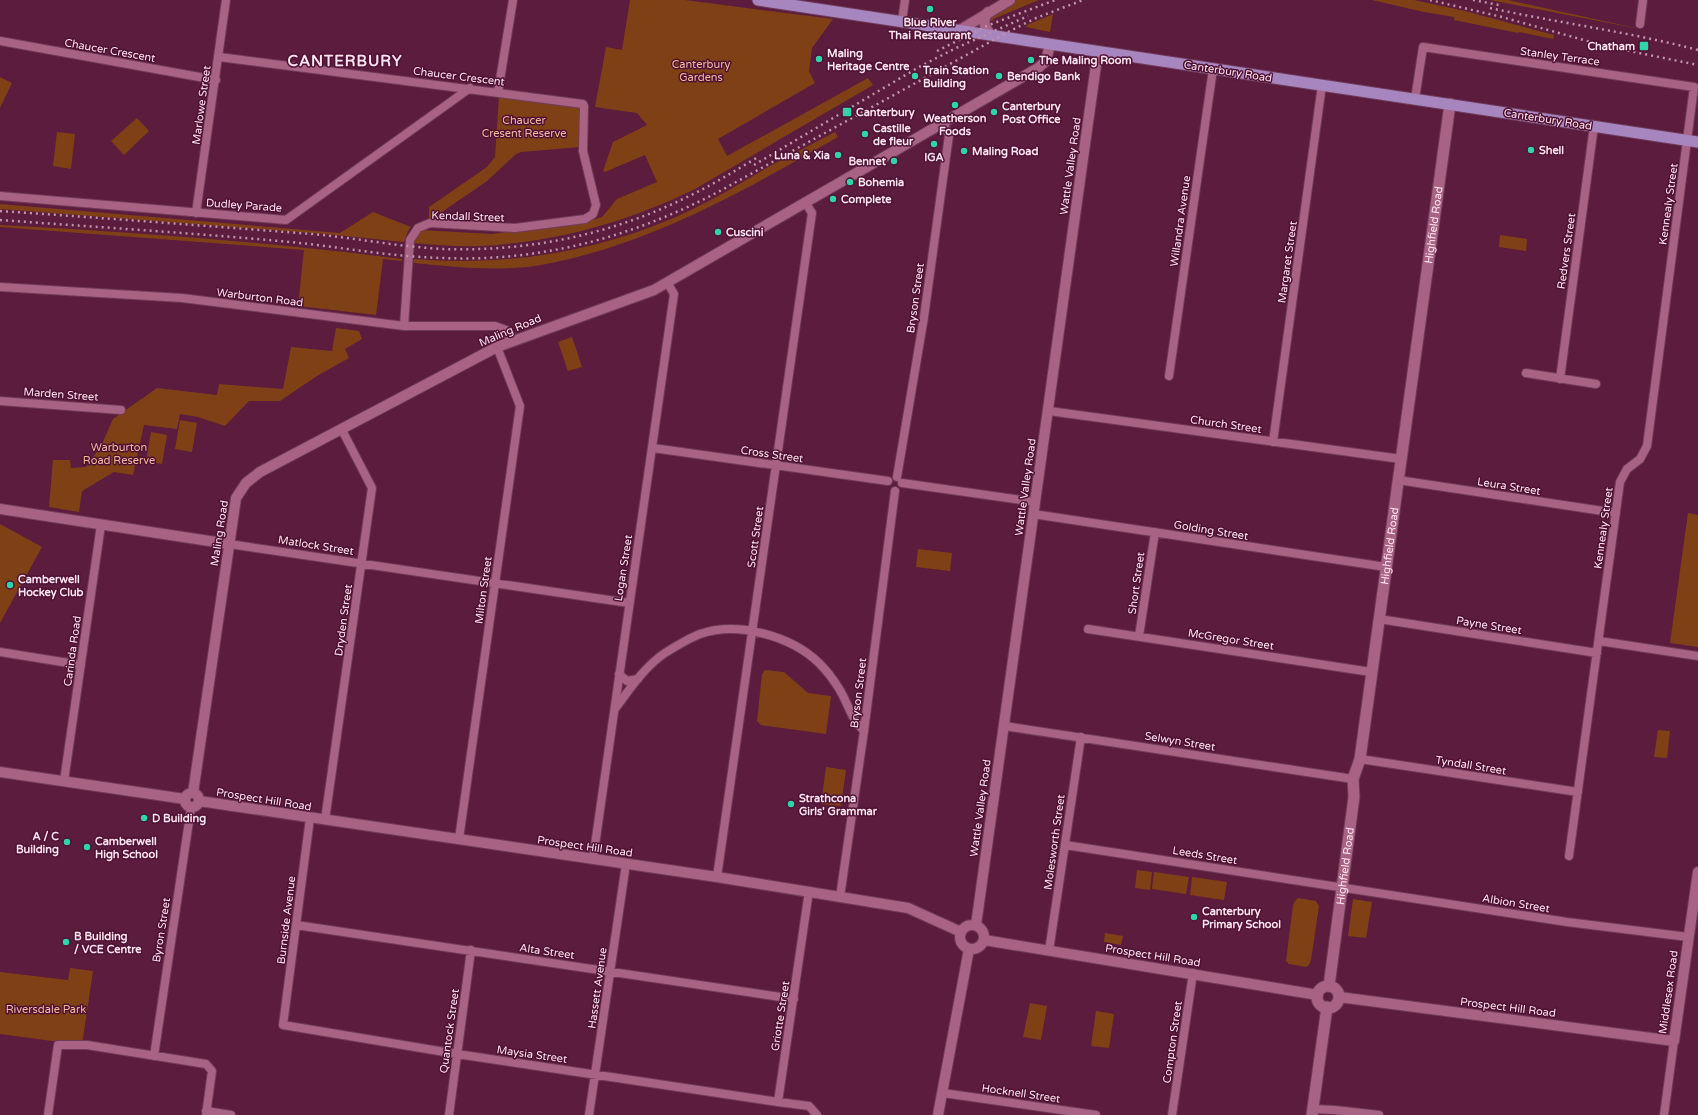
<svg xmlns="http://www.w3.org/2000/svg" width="1698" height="1115" font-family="'Varela Round',sans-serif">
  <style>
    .green { fill: #7f4016 }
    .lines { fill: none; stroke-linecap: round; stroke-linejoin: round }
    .minor-casing { stroke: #6f3b59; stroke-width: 10 }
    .tertiary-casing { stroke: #6f3b59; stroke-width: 12 }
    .secondary-casing { stroke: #6f3b59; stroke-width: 13 }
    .primary-casing { stroke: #6f3b59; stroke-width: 13 }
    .minor { stroke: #a86283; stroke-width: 8 }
    .tertiary { stroke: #a86283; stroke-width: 10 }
    .secondary { stroke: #a86283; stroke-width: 11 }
    .primary { stroke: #a785bf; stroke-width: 11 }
    .rail { stroke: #bd95a9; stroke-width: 2.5; stroke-dasharray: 2 4; stroke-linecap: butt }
    .poi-dot { fill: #2ed4aa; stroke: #4f1033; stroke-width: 1.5 }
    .labels { text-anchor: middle; stroke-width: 3; stroke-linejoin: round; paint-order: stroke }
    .poi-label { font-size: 11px; font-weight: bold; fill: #fde4ee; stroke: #4f1033; text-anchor: start }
    .street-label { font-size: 11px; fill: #fde4ee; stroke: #4f1033 }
    .park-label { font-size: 11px; fill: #f0bc9f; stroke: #4f1033 }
    .district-label { font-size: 15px; font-weight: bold; letter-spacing: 1px; fill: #fde4ee; stroke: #4f1033 }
  </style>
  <rect width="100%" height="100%" fill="#5b1c3e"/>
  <path class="green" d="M630,0H685L833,19L812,48L809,71L815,83L718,139L727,156L868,78L873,85L695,189C628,222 556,242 481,246C459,247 436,245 414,243L415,238L421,230L492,234L589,221L602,217L617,199L657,182L645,155L605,172L603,171L613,142L647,125L637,113L595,107L606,47L622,50Z
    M1017,0H1039L993,19L994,21L988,20L989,16Z
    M1372,0H1414L1465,11L1554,35L1553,39L1519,32L1518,33L1454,20V17L1424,12Z
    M1490,0H1508L1645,30Z
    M1053,14L1050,32L1026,27L1027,25Z
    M0,77L12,83L0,108Z
    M499,96L578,107L581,109L580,147L521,152L516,154L487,181L439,214L438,219H429V207L487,167L495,157Z
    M137,118L149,131L124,155L111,141Z
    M57,132L75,134L71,169L53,166Z
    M835,132L838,137C744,191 649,245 541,265C500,272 455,267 414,263V259C509,267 605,251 691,210C718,197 743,182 768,167C790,155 813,144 835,132Z
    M0,204L340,233L373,212L411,227L408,231L404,242L325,234L0,209Z
    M0,225C134,232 269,242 402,259V261L383,259L376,315L298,306L304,250L0,227Z
    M1500,235L1527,239L1526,251L1499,247Z
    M336,328L359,331L362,339L345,349L349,358L317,376L280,401H249L225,426L198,417L180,414L177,429L144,425L133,475L114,472L82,491L79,512L49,507L53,460H70L71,468L86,467L101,446L113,419L157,388L217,395L219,384L283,389L291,347L332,351Z
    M572,337L582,367L568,371L558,342Z
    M180,420L197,423L192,452L175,449Z
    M151,432L167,435L162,464L146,461Z
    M1688,513L1698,515V647L1670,643Z
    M0,524L42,547L0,623Z
    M918,549L952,553L950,571L916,567Z
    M765,670L784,672L808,693L831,696L826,734L761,725L757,721L762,674Z
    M1658,730L1670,731L1667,758L1654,757Z
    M826,767L846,770L841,806L821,804Z
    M1137,870L1152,872L1150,890L1135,888Z
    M1154,872L1189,877L1186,894L1152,889Z
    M1192,877L1227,882L1224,900L1190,895Z
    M1298,898L1316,901L1319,906L1311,960L1309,965L1306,967L1289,964L1286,961L1293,905L1295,901Z
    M1353,899L1372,902L1366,938L1348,936Z
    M1105,933L1123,936L1121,945L1104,942Z
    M70,968L93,971L82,1045L0,1034V972L68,980Z
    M1030,1003L1047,1006L1041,1040L1023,1037Z
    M1096,1011L1114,1014L1109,1048L1091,1046Z"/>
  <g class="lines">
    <g class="minor-casing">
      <path id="minor" d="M902,21L905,0
        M1640,24L1643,0
        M0,41L216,80
        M219,57L583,104L584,106L583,151L596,205L593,214L585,219L515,228L430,223L418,228L410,240L404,326
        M498,92L513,0
        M1415,99L1423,47L1694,87L1647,446L1640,459L1627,469L1620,482L1569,856
        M0,196L286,220L470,88
        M196,213L226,0
        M0,287L182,298L404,326H495L506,330L510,341
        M1526,373L1596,384
        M1169,376L1213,69
        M1560,379L1594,126
        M0,401L121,410
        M1049,411L1401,459
        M1273,442L1322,85
        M653,448L888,481
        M897,477L924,317L949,135L943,124
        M1398,480L1616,513
        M902,483L1035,502
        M1033,514L1386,567
        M229,544L629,603
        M1379,619L1597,653
        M1088,629L1371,672
        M1139,636L1155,532
        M1599,641L1698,656
        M0,652L81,665
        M619,674L627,681L638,679
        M615,709C629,690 645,666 665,653C673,648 692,637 700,634C738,621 791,636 819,663C826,670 833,679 838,687C848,702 850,718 864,731
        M1004,726L1353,779
        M1360,759L1578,792
        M64,781L101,525
        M310,818L283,1025L457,1054L778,1102
        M325,820L372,488L342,430
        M459,839L520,406L497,347
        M1065,845L1567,922L1688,937
        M593,859L674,294L667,282
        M717,877L812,213L805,202
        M809,891L778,1102L809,1106L817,1115
        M840,897L864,731L895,491
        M296,925L794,999
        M1049,951L1081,737
        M154,1056L191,808
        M943,1093L1096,1115
        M1313,1109L1335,1110L1379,1115
        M206,1111L231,1115
        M48,1115L58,1045H87L206,1064L212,1071L206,1115
        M449,1115L471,950
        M589,1115L626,864
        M1172,1115L1193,973
        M1664,1115L1674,1041"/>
    </g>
    <g class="tertiary-casing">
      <path id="tertiary" d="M988,12C982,22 984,26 991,35
        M960,30L1010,0
        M0,509L229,544
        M0,772L185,799
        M185 800a7 7 0 1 1 14 0a7 7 0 1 1-14 0Z
        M193,793L236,498L246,483L260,472L497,347L654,290L1038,68L1046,61L1050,44
        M199,801L717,877L908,908L961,932
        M976,925L1098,51
        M960 937a12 12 0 1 1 24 0a12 12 0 1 1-24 0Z
        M984,940L1318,995
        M1339,997L1674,1041L1698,872
        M938,1115L969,949"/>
    </g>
    <g class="secondary-casing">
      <g id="secondary">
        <path id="s1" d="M1329,986L1354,797L1353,779L1360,759L1450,104"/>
        <circle cx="1328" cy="997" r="11"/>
        <path d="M1312,1115L1327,1007"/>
      </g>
    </g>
    <g class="primary-casing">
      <path id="primary" d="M758,0L1698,142"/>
    </g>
    <use href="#minor" class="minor"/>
    <use href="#tertiary" class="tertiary"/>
    <use href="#secondary" class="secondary"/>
    <use href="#primary" class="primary"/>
    <path class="rail" d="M1430,0L1502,17L1605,46L1698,65
      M1473,0L1499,5
      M1490,8C1559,23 1630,32 1698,50
      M937,51L989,25L1055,0
      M754,165L919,67L956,48L1028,16
      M0,211C104,218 208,226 312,234C356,238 400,247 444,249C526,252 609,235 683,199C709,187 733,172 758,157
      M0,220C96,227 193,233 290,242C341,247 392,257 443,258C541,262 632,237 718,192L1008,32L1036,18L1083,0"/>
  </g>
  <g class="poi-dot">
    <circle cx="930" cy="9" r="4"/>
    <rect x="1639" y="41" width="10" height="10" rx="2"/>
    <circle cx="819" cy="59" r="4"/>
    <circle cx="1031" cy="60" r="4"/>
    <circle cx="915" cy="76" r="4"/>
    <circle cx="999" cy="76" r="4"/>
    <circle cx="955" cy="105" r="4"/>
    <rect x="842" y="107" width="10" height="10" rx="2"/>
    <circle cx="994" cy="112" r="4"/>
    <circle cx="865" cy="134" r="4"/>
    <circle cx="934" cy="144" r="4"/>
    <circle cx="1531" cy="150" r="4"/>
    <circle cx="964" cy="151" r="4"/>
    <circle cx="838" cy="155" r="4"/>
    <circle cx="894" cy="161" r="4"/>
    <circle cx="850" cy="182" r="4"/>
    <circle cx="833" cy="199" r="4"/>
    <circle cx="718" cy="232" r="4"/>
    <circle cx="10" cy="585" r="4"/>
    <circle cx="791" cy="804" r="4"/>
    <circle cx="144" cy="818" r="4"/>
    <circle cx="67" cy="842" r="4"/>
    <circle cx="87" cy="847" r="4"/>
    <circle cx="1194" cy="917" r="4"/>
    <circle cx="66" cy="942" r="4"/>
  </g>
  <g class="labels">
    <g class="poi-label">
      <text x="930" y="26" text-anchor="middle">Blue River<tspan x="930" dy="13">Thai Restaurant</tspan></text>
      <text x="1635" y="50" text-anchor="end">Chatham</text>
      <text x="827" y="57">Maling<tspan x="827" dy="13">Heritage Centre</tspan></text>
      <text x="1039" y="64">The Maling Room</text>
      <text x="923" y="74">Train Station<tspan x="923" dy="13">Building</tspan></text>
      <text x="1007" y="80">Bendigo Bank</text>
      <text x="1002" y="110">Canterbury<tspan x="1002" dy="13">Post Office</tspan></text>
      <text x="856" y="116">Canterbury</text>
      <text x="955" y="122" text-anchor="middle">Weatherson<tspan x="955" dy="13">Foods</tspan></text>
      <text x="873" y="132">Castille<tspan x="873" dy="13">de fleur</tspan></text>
      <text x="1539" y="154">Shell</text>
      <text x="972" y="155">Maling Road</text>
      <text x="830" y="159" text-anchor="end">Luna &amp; Xia</text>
      <text x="934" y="161" text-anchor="middle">IGA</text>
      <text x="886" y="165" text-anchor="end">Bennet</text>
      <text x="858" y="186">Bohemia</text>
      <text x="841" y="203">Complete</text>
      <text x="726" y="236">Cuscini</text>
      <text x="18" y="583">Camberwell<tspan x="18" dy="13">Hockey Club</tspan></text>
      <text x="799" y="802">Strathcona<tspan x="799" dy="13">Girls' Grammar</tspan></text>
      <text x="152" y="822">D Building</text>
      <text x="59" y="840" text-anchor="end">A / C<tspan x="59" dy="13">Building</tspan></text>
      <text x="95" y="845">Camberwell<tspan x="95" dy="13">High School</tspan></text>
      <text x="1202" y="915">Canterbury<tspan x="1202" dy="13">Primary School</tspan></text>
      <text x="74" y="940">B Building<tspan x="74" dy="13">/ VCE Centre</tspan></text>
    </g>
    <g class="street-label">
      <text transform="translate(110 50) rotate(10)" y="4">Chaucer Crescent</text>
      <text transform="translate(1560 56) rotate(8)" y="4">Stanley Terrace</text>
      <text transform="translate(1228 71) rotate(9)" y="4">Canterbury Road</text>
      <text transform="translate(459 76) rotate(7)" y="4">Chaucer Crescent</text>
      <text transform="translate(201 105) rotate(-82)" y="4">Marlowe Street</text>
      <text transform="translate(1548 119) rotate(9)" y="4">Canterbury Road</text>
      <text transform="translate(1070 166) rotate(-82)" y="4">Wattle Valley Road</text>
      <text transform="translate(1668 204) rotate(-82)" y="4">Kennealy Street</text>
      <text transform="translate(244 205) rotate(4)" y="4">Dudley Parade</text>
      <text transform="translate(468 216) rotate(2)" y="4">Kendall Street</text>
      <text transform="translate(1180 221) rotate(-82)" y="4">Willandra Avenue</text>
      <text dy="4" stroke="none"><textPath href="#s1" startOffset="769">Highfield Road</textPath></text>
      <text transform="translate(1566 251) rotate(-82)" y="4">Redvers Street</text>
      <text transform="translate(1287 262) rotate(-82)" y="4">Margaret Street</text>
      <text transform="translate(260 297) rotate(7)" y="4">Warburton Road</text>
      <text transform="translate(915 298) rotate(-82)" y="4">Bryson Street</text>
      <text transform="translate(510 330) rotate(-23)" y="4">Maling Road</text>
      <text transform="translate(61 394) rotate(4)" y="4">Marden Street</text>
      <text transform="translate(1226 424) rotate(8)" y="4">Church Street</text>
      <text transform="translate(772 454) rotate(8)" y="4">Cross Street</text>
      <text transform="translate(1509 486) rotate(9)" y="4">Leura Street</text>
      <text transform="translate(1025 487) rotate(-82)" y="4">Wattle Valley Road</text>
      <text transform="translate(1603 528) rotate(-82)" y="4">Kennealy Street</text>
      <text transform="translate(1211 530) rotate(9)" y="4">Golding Street</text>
      <text transform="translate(219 533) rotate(-81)" y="4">Maling Road</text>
      <text transform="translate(755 537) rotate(-82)" y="4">Scott Street</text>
      <text transform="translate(316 545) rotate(9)" y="4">Matlock Street</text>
      <text dy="4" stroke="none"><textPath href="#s1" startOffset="445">Highfield Road</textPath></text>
      <text transform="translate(623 568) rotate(-81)" y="4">Logan Street</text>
      <text transform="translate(1136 583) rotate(-82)" y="4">Short Street</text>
      <text transform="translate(483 590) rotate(-82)" y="4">Milton Street</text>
      <text transform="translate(343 620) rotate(-82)" y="4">Dryden Street</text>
      <text transform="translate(1489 625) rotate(9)" y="4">Payne Street</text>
      <text transform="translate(1231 639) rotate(9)" y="4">McGregor Street</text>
      <text transform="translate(72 651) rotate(-82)" y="4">Carinda Road</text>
      <text transform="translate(858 693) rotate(-83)" y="4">Bryson Street</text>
      <text transform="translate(1180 741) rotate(9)" y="4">Selwyn Street</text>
      <text transform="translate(1471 765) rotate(9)" y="4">Tyndall Street</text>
      <text transform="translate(264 799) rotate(9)" y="4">Prospect Hill Road</text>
      <text transform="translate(980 808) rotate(-82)" y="4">Wattle Valley Road</text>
      <text transform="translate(1054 842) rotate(-82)" y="4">Molesworth Street</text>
      <text transform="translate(585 846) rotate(8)" y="4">Prospect Hill Road</text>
      <text transform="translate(1205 855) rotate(9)" y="4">Leeds Street</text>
      <text dy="4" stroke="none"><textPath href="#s1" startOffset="121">Highfield Road</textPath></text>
      <text transform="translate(1516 903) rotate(9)" y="4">Albion Street</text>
      <text transform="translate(286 920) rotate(-83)" y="4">Burnside Avenue</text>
      <text transform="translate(161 930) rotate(-81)" y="4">Byron Street</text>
      <text transform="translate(547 951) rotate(8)" y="4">Alta Street</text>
      <text transform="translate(1153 955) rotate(9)" y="4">Prospect Hill Road</text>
      <text transform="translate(597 988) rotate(-82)" y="4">Hassett Avenue</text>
      <text transform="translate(1668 992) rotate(-82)" y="4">Middlesex Road</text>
      <text transform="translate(1508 1007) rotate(7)" y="4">Prospect Hill Road</text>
      <text transform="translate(780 1016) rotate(-81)" y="4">Griotte Street</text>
      <text transform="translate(449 1031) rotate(-82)" y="4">Quantock Street</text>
      <text transform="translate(1172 1042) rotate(-82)" y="4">Compton Street</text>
      <text transform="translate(532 1054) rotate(8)" y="4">Maysia Street</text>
      <text transform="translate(1021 1093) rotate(8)" y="4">Hocknell Street</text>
    </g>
    <g class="park-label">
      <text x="701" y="68">Canterbury<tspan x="701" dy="13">Gardens</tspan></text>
      <text x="524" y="124">Chaucer<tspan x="524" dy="13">Cresent Reserve</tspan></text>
      <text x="119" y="451">Warburton<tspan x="119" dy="13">Road Reserve</tspan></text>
      <text x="46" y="1013">Riversdale Park</text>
    </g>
    <g class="district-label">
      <text x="345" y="66">CANTERBURY</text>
    </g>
  </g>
</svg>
